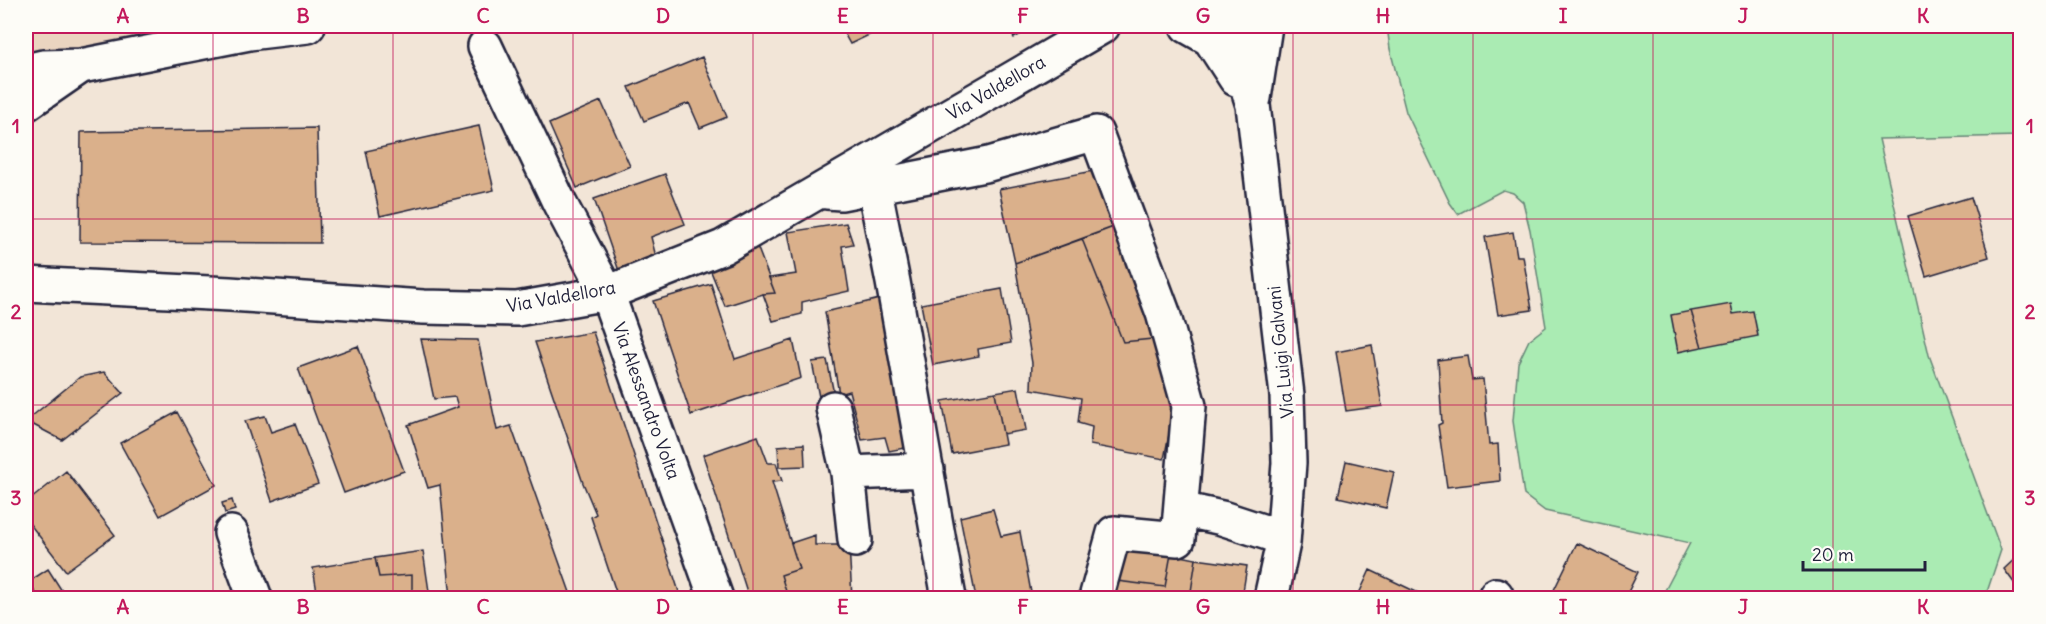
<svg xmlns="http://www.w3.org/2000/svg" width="2046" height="624" font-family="Delius,sans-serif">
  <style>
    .built { fill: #ebd5c0 }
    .green { fill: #aaebb3; stroke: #668677; stroke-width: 1.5 }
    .building { fill: #dab08b; stroke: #22223b; stroke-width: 1.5 }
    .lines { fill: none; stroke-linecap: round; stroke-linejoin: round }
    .minor-casing { stroke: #22223b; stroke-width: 38 }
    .minor { stroke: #fdfcf7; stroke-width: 33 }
    .grid { fill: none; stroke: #c2185b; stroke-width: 1.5; stroke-opacity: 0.55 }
    .labels { text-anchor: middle; stroke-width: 6; stroke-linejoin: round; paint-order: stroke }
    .street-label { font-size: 18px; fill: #22223b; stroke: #fdfcf7 }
    .neatline { fill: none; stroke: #c2185b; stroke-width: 2 }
    .grid-label { font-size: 20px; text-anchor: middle; font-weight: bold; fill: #c2185b }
  </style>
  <rect width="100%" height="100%" fill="#f2e5d7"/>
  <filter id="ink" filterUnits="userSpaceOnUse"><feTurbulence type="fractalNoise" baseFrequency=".0167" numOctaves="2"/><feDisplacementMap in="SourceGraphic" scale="12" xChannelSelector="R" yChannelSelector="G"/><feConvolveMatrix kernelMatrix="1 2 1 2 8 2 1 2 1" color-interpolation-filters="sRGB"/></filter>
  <g filter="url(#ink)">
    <path class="built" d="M26,26H324L26,55Z"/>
    <path class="green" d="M1387,26H2020V136L1879,139L1929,355L2001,550L1985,598H1661L1690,543L1545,511L1524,495L1513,421L1518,363L1529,340L1546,327L1530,230L1523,202L1513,193L1503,190L1458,214L1450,203L1406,112L1390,49Z"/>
    <path class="building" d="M840,26H888L850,44Z
      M1007,26H1033L1034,27L1014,38Z
      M702,57L727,117L700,128L689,103L644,121L629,87Z
      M601,101L630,166L577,188L549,124Z
      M479,126L494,190L380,216L366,151Z
      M317,128L320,243L80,242L81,132Z
      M1093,171L1116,226L1015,263L999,189Z
      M665,174L685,224L651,237L656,257L619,271L594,199Z
      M1971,197L1989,257L1926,276L1908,216Z
      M846,223L853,244L842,246L849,291L802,302V314L773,321L763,294L775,293L769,278L796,274L788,232Z
      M1116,226L1162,338L1123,342L1082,239Z
      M1513,232L1517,256H1523L1532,310L1498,315L1485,237Z
      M1082,239L1123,342L1162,338L1177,395L1164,459L1090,445L1092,427L1078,423L1081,398L1031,389L1032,363L1015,263Z
      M757,246L775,293L763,294L725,306L710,269Z
      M711,284L735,359L793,340L801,378L691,415L653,301Z
      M1002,289L1011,343L978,349L979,356L933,365L921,304Z
      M888,297L915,446L889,451L885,437L862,440L849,391L839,394L825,312Z
      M1731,304L1733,314L1753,311L1758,336L1702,347L1691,311Z
      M1691,311L1702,347L1678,352L1671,315Z
      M593,332L669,561L681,598H618L591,517L596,514L583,483L535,342Z
      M421,339L478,340L497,430L511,426L572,598H451L440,485L428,488L408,425L458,407L455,397L434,399Z
      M1372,345L1382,406L1346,411L1336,352Z
      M358,346L404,471L344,493L298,368Z
      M1468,356L1472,380L1483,379L1489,445L1498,444L1500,481L1447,487L1438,425L1442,423L1438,360Z
      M827,360L834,394L819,397L812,362Z
      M104,372L123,393L62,440L26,421L80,377Z
      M1018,388L1026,430L1003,434L995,392Z
      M995,392L1005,444L952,454L942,401Z
      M177,412L216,485L160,516L120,443Z
      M265,416L271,432L295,424L318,484L272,501L245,421Z
      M758,436L768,463H776L782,481L772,482L799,569L781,575L788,598H749L703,455Z
      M804,444L805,466L779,467L778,446Z
      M1346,461L1394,472L1386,508L1338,497Z
      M66,471L115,535L66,571L26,519V503Z
      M232,500L235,510L225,513L222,503Z
      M993,509L1001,536L1020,532L1032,598H976L960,517Z
      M815,535V545H849L852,598H788L781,575L799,569L791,543Z
      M1577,543L1638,572L1625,598H1550Z
      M1122,547L1171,554L1165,587L1117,581Z
      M423,551L430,598H412V575L379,577L375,558Z
      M1171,554L1196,559L1190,598H1114L1117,581L1165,587Z
      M2020,554V591L2004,569Z
      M375,558L379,577L412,575V598H318L313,568Z
      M1196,559L1247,566L1242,598H1190Z
      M48,569L62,591L50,598H39L28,582Z
      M1370,570L1429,598H1357Z"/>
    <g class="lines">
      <g class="minor-casing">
        <path id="minor" d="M1187,26L1210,39L1236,79
          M1235,26L1236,51L1253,105L1287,395L1289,463L1283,543L1271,598
          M485,46L559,202L607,293L716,598
          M26,71L43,67L81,66L249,33L308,26
          M1254,98L1265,26
          M26,104L81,66
          M874,186L893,282L949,598
          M827,192L841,193L989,164L1096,133L1163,313L1189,406L1178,539L1114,533L1096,598
          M26,284L230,294L423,307L517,309L607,293L723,247L1103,26
          M833,408L848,473
          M1181,509L1222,518L1283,538
          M231,533L255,598
          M855,540L848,473L927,470
          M1495,598L1496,595"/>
      </g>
      <use href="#minor" class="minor"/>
    </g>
  </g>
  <path class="grid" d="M213,26V598M393,26V598M573,26V598M753,26V598M933,26V598M1113,26V598M1293,26V598M1473,26V598M1653,26V598M1833,26V598M26,219H2020M26,405H2020"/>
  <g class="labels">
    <g class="street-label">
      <text transform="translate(996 88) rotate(-30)" y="6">Via Valdellora</text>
      <text transform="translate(561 297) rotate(-10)" y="6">Via Valdellora</text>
      <text transform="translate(1281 352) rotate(-96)" y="6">Via Luigi Galvani</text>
      <text transform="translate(646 401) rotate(70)" y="6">Via Alessandro Volta</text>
    </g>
  </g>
  <rect width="2046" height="624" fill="none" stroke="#fdfcf7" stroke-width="66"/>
  <path d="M1803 561v9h122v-9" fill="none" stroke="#22223b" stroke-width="3"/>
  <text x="1812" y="561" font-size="18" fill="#22223b" stroke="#fdfcf7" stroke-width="4.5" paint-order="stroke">20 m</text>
  <rect x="33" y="33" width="1980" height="558" class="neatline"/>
  <g class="grid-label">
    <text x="123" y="23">A</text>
    <text x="303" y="23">B</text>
    <text x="483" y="23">C</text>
    <text x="663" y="23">D</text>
    <text x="843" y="23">E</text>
    <text x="1023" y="23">F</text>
    <text x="1203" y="23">G</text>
    <text x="1383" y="23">H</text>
    <text x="1563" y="23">I</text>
    <text x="1743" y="23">J</text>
    <text x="1923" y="23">K</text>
    <text x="16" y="133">1</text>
    <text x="2030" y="133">1</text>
    <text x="16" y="319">2</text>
    <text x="2030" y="319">2</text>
    <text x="16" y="505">3</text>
    <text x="2030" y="505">3</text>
    <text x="123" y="614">A</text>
    <text x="303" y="614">B</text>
    <text x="483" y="614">C</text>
    <text x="663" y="614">D</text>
    <text x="843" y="614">E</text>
    <text x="1023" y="614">F</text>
    <text x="1203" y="614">G</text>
    <text x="1383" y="614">H</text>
    <text x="1563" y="614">I</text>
    <text x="1743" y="614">J</text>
    <text x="1923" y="614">K</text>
  </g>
</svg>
